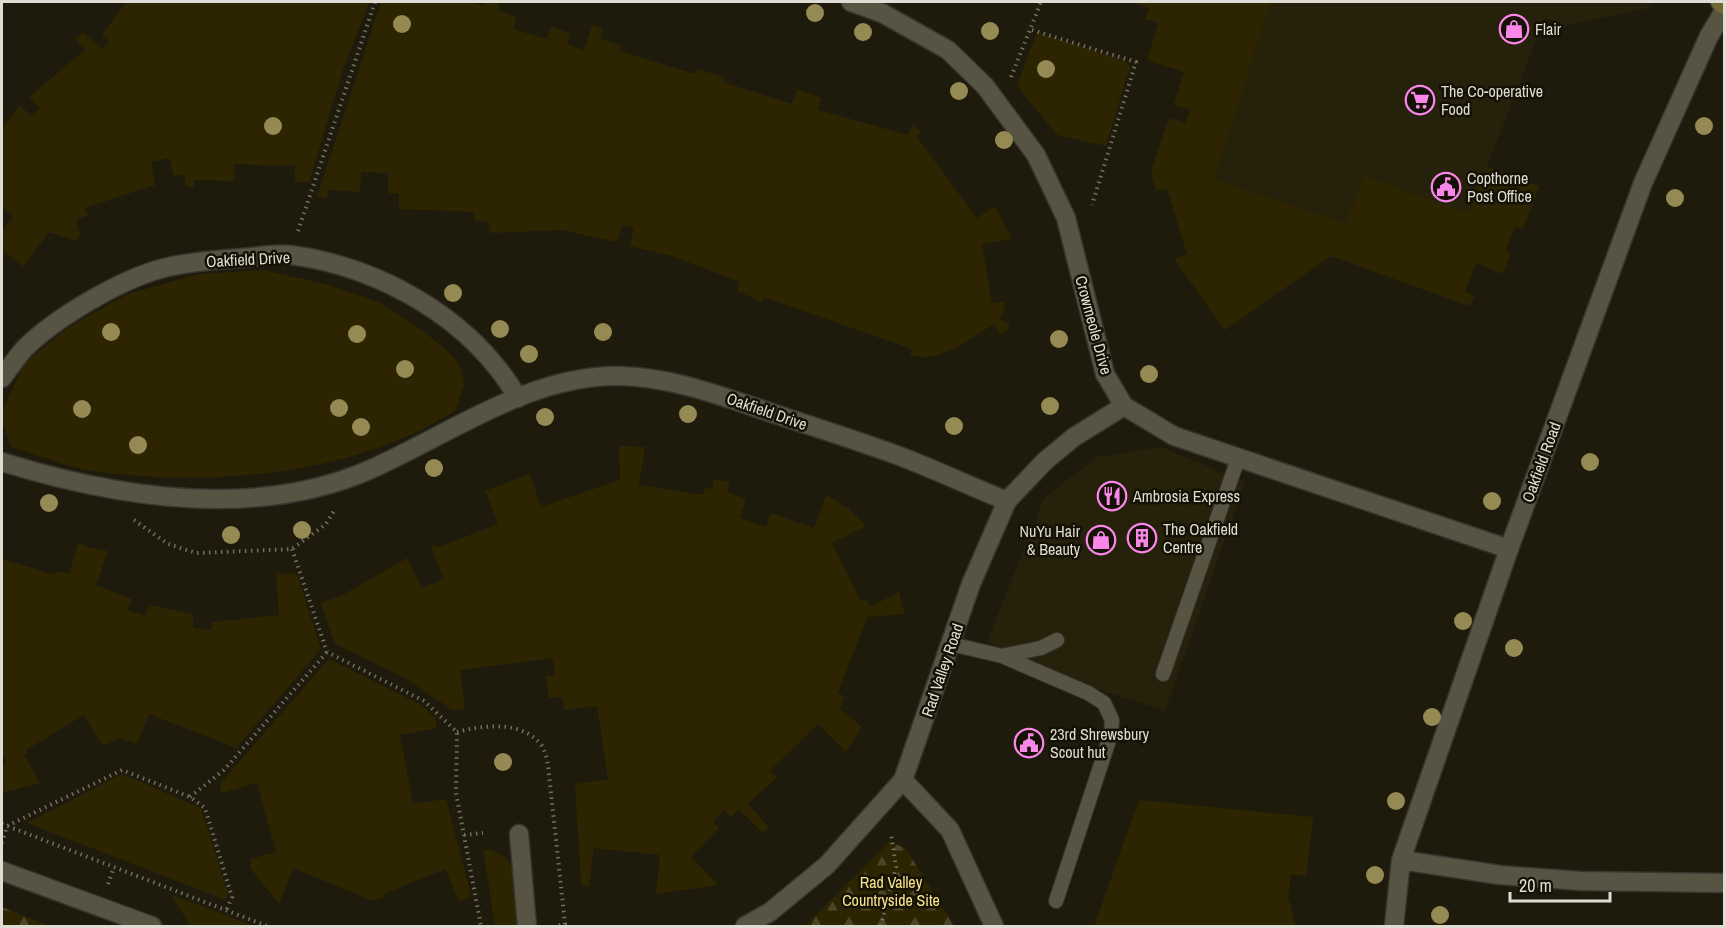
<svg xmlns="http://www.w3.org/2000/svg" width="1726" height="928" font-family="'Archivo Narrow',sans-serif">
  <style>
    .built { fill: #26210b }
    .green { fill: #2d2502 }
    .forest { fill: url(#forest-firs) }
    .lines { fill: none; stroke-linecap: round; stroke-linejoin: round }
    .service-casing { stroke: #37352e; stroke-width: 16 }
    .minor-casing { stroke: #37352e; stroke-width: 21 }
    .secondary-casing { stroke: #37352e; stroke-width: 21 }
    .path { stroke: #726f63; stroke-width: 4; stroke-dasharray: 1.5 4.5; stroke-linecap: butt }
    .service { stroke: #585444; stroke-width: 14 }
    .minor { stroke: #585444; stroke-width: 18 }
    .secondary { stroke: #706636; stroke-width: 18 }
    .tree { fill: #958a54 }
    .labels { text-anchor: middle; stroke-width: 5; stroke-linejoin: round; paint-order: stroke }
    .poi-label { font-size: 16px; fill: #dedcd3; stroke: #151205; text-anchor: start }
    .street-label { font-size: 16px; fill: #dedcd3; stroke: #151205 }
    .park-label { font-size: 16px; fill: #f7e48e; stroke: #151205 }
  </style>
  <defs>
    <pattern id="forest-firs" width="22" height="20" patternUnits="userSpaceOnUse" patternTransform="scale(1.5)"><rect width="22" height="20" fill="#2d2502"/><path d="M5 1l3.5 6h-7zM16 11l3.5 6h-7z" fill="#4b4426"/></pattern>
  </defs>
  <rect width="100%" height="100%" fill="#1e1b0c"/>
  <path class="built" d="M1271,2H1654L1649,8L1566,25L1545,18L1469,213L1364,176L1345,223L1213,179Z
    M1161,447L1245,482L1165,711L1040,670L987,642L1044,498L1097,457Z"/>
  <path class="green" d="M126,2H369L343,70L309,182H295V166L235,164L234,181L194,180V187L186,186L184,175L174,176L169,158L151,162L155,185L85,208L88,215L76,220L80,234L77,241L49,232L23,267L2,249V231L13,217L2,208V129L20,105L31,116L40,108L29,97L85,50L75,39L83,32L103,49L109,42L102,35Z
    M381,2H470L484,6L485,2H500L498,11L516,17L513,29L547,39L551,27L570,33L567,44L584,50L592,25L603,28L600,39L621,45L620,51L695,74L697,69L724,77L723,82L792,104L797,89L821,98L818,110L908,135L912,124L922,132L916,136L977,218L995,206L1012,239L982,244L992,303L1004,302L1005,308L1000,319L1010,324L1007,331L1000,334L994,324C969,339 940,364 910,355L912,349L764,297L762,302L737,291L740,282L672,256L630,246L634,228L622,225L617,242L563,230L491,233L488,222L475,220V212L399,209V194L388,193V173L361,172L360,192L328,190L327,198L317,197Z
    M1130,2H1271L1214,179L1345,223L1364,176L1469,213L1487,167L1539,186L1523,229L1515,226L1506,251L1511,253L1503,274L1476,263L1465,292L1475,296L1469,306L1331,256L1225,330L1174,259L1187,254L1167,188L1156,191L1151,171L1169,118L1185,123L1190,110L1174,105L1184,72L1147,60L1158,23L1145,19L1149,8Z
    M1037,32L1124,60L1130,66L1106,146L1057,135L1017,86Z
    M263,270L325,284L381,303L427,334L454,357L461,369L464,384L456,410C356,475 210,488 94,471C67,467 38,455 11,447L2,421V412L25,362L71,326L128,294L199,274Z
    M619,446L645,447L639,485L703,495L704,488L712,489L714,479L730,482L727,492L746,499L740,518L766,527L771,513L814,528L826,495L848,508L866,526L832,543L861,601L866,599L870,607L899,592L905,614L867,617L838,693L844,696L840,709L862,727L846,752L818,724L770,771L777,777L748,804L769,827L763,833L739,809L731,817L724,810L713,822L719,828L691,857L718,885L656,894L660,855L594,848L589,887L581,884L575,784L608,779L597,706L564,710L562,697L549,698L546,676L555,675L553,658L460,670L465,709L452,710L407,679L335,644L321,603L343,595L407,558L422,588L444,579L431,547L435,545L437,548L498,524L485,491L530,474L541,507L620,480Z
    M79,542L89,548L108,551L96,585L132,599L127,610L145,616L150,605L193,614V628L211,630L212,622L279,615L276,573L297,574L321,649L236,748L149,714L137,744L120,738L103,746L84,715L26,750L27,753L24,755L40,783L2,793V770L6,759L2,757V559L55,575L57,571L69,574Z
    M329,659L422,705L435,718L437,728L400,735L413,804L446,799L471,895L460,903L445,869L384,894L385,897L373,901L293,868L279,904L251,869L250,859L276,852L257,783L221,793L220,784Z
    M122,774L201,808L228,894L226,900L27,823Z
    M1139,800L1313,817L1306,876L1291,874L1288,897L1296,926H1094Z
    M483,849C525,855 516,893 519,926H495Z
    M170,894L254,926H191Z"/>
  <path class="forest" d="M890,841L906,849L954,926H805Z
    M2,907L49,926H2Z"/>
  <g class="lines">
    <g class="service-casing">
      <path id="service" d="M951,644L1002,656L1088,693L1104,703L1112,720L1111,734L1056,901
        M1002,656L1041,648L1057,640
        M1163,674L1239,456"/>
    </g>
    <g class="minor-casing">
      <path id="minor" d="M851,2L882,13L948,50L985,86L1036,155L1066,218L1105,374L1124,406L1174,436L1509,549
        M2,378C9,369 16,358 24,349C55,318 118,281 160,269C186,262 215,260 241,258C257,257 275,253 291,255C381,267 472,319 518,398
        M2,462C118,498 254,520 369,470C449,435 530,374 620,376C671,377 721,396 769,412C811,426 853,439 894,454C932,468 969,486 1007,501
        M903,780L950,830L994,926
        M519,834L527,926
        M1401,860L1500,875L1581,881L1724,883
        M2,871L152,926
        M745,926L770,912L827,865L903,780L971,584L1007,501L1045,461L1074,437L1124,406
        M1394,926L1401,860L1509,549L1643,183L1709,36L1724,11"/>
    </g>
    <g class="secondary-casing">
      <path id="secondary" d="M1720,2L1724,5"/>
    </g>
    <path class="path" d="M1032,30L1136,62L1092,205
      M1011,77L1041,2
      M298,231L375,2
      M134,520L168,544L196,553L292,549L326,524L335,509
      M292,549L327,652L424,701L457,732L456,793L481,926
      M457,732C484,725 523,720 542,746C545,751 547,759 548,765L565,924L555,926
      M190,797L224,770L327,652
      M2,824L267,926
      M464,835L483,833
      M2,843L7,826L122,770L190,797L205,808L232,897L226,911
      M108,884L114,867
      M881,926L896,867L891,834"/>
    <use href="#service" class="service"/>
    <use href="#minor" class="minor"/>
    <use href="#secondary" class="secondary"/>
  </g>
  <g class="tree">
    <circle cx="815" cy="13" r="9"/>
    <circle cx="402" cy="24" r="9"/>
    <circle cx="990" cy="31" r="9"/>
    <circle cx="863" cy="32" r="9"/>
    <circle cx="1046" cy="69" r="9"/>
    <circle cx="959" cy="91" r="9"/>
    <circle cx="273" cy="126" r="9"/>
    <circle cx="1704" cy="126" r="9"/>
    <circle cx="1004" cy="140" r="9"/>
    <circle cx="1675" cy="198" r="9"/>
    <circle cx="453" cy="293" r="9"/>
    <circle cx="500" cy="329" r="9"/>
    <circle cx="111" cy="332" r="9"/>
    <circle cx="603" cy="332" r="9"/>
    <circle cx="357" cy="334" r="9"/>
    <circle cx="1059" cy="339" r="9"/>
    <circle cx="529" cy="354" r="9"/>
    <circle cx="405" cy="369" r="9"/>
    <circle cx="1149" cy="374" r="9"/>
    <circle cx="1050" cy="406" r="9"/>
    <circle cx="339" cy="408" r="9"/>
    <circle cx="82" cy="409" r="9"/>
    <circle cx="688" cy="414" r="9"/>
    <circle cx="545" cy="417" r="9"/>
    <circle cx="954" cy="426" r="9"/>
    <circle cx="361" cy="427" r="9"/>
    <circle cx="138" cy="445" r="9"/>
    <circle cx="1590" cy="462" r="9"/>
    <circle cx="434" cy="468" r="9"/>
    <circle cx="1492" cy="501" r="9"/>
    <circle cx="49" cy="503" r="9"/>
    <circle cx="302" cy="530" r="9"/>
    <circle cx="231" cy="535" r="9"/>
    <circle cx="1463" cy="621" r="9"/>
    <circle cx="1514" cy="648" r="9"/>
    <circle cx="1432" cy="717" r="9"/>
    <circle cx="503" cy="762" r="9"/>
    <circle cx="1396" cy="801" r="9"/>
    <circle cx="1375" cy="875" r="9"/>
    <circle cx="1440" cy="915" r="9"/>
  </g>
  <defs>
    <g id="shop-ring" transform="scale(1.5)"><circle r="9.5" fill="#151205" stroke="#f987e9" stroke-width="1.5"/><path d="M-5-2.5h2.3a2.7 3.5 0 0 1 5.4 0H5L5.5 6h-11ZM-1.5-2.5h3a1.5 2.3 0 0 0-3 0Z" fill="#f987e9"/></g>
    <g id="supermarket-ring" transform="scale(1.5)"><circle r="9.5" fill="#151205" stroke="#f987e9" stroke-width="1.5"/><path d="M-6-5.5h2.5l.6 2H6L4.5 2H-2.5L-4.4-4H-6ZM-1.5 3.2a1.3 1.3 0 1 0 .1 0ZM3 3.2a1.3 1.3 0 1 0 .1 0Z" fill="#f987e9"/></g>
    <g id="civic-ring" transform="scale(1.5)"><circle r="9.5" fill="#151205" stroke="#f987e9" stroke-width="1.5"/><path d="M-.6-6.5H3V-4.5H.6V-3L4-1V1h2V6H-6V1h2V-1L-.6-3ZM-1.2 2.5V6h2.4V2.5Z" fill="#f987e9"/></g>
    <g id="restaurant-ring" transform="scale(1.5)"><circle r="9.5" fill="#151205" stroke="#f987e9" stroke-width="1.5"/><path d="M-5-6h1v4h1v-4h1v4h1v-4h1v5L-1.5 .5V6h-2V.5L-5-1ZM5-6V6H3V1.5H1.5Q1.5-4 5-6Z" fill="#f987e9"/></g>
    <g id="building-ring" transform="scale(1.5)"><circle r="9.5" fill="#151205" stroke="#f987e9" stroke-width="1.5"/><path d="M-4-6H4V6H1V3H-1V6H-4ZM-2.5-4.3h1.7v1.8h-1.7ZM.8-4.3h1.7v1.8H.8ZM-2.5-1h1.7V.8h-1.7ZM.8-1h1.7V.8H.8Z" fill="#f987e9"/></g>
  </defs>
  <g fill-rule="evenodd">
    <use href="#shop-ring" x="1514" y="29"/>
    <use href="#supermarket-ring" x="1420" y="100"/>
    <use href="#civic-ring" x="1446" y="187"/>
    <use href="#restaurant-ring" x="1112" y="496"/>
    <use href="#building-ring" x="1142" y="538"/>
    <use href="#shop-ring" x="1101" y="540"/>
    <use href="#civic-ring" x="1029" y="743"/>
  </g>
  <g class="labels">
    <g class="poi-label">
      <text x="1535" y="35">Flair</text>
      <text x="1441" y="97">The Co-operative<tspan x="1441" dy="18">Food</tspan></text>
      <text x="1467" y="184">Copthorne<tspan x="1467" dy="18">Post Office</tspan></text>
      <text x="1133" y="502">Ambrosia Express</text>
      <text x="1163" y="535">The Oakfield<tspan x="1163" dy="18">Centre</tspan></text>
      <text x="1080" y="537" text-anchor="end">NuYu Hair<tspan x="1080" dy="18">&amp; Beauty</tspan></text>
      <text x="1050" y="740">23rd Shrewsbury<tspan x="1050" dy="18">Scout hut</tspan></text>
    </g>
    <g class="street-label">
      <text transform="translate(248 259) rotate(-3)" y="6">Oakfield Drive</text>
      <text transform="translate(1094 325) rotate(75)" y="6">Crowmeole Drive</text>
      <text transform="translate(767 411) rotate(19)" y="6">Oakfield Drive</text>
      <text transform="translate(1541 462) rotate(-70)" y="6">Oakfield Road</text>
      <text transform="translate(942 670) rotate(-71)" y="6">Rad Valley Road</text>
    </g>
    <g class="park-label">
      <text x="891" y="888">Rad Valley<tspan x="891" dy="18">Countryside Site</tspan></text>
    </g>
  </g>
  <rect width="1726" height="928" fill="none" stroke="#dedcd3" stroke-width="6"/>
  <path d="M1510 892v9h100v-9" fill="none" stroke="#dedcd3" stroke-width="3"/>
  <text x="1519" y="892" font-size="18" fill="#dedcd3" stroke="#151205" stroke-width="4.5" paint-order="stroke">20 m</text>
</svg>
